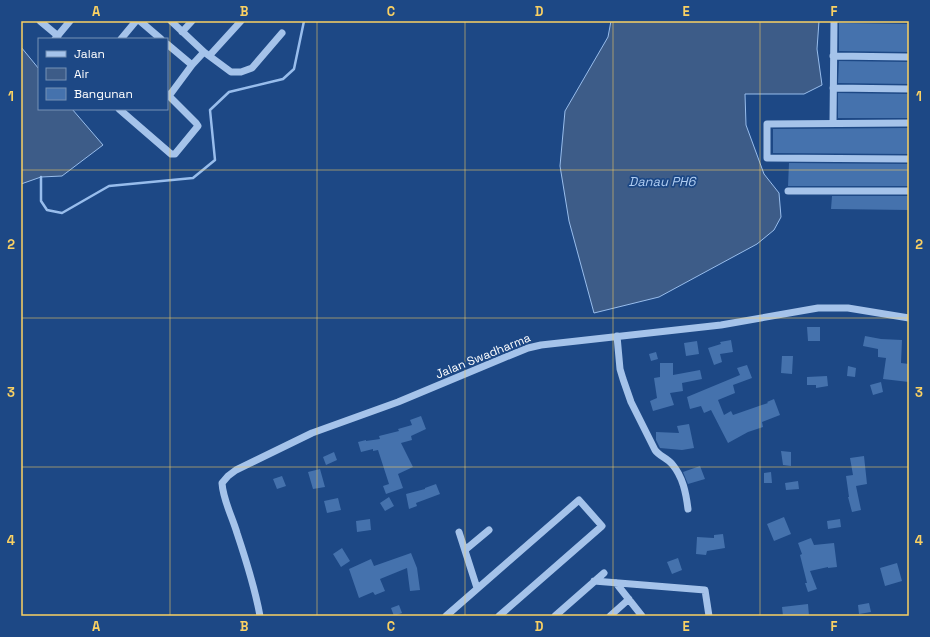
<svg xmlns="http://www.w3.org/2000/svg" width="930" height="637" font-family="'Space Grotesk',sans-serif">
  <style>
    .water { fill: #3d5c88; stroke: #98bdec }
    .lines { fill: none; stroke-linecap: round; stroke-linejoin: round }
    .stream { stroke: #98bdec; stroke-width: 2.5 }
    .building { fill: #4572ad }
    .minor { stroke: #a5c3ea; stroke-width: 7 }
    .grid { fill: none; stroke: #fad163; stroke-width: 1; stroke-opacity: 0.55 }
    .labels { text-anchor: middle; stroke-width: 3.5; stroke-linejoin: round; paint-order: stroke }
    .street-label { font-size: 12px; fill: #fff; stroke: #1d4885 }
    .water-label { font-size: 13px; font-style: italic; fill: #b0cdf2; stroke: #1d4885 }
    .neatline { fill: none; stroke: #fad163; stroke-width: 1.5 }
    .grid-label { font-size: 13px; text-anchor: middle; font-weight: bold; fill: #fad163 }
  </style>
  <rect width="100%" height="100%" fill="#1d4885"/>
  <path class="water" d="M611,21H819L817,49L822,85L804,94H745L746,125L764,174L779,193L781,217L774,230L757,244L659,297L594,313L569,221L560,166L565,111L608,37Z
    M21,47L39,69V109H72L103,145L62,176L41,177L21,184Z"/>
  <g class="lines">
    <path class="stream" d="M41,177V201L47,210L62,213L109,186L193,178L215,160L210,110L229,92L283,79L294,69L304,21"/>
  </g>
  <path class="building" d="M839,23L909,24V52L839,51Z
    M839,61L909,62V84L838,83Z
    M838,93L909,94V118H838Z
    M909,128V154L773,153V129Z
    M789,163L909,164V186H788Z
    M832,196H909V210L831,209Z
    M807,327H820V341H808Z
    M865,336L881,339L902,340L901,363L909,364V382L883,379L886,358L878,357V349L863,346Z
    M731,340L733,352L720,354L722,362L714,365L708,348L721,344L720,342Z
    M697,341L699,354L686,356L684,343Z
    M656,352L658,359L651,361L649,354Z
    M782,356H793L792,374L781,373Z
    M660,363H673V375L700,370L702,379L682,383L683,391L670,393L674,405L653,411L650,401L657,398L654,378L660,377Z
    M747,365L752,378L733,385L735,393L718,400L724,415L731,411L733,415L768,403L767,402L774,399L780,415L762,422L763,427L748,432L728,443L711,410L704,413L701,406L690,409L687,397L740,375L737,368Z
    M848,366L856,368L855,377L847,376Z
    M827,376L828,386L816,388V385H807V377Z
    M881,382L883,392L873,395L870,385Z
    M421,416L426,429L411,436L412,440L401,443L413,467L398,474L403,488L386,494L383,486L389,484L378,450L373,451V449L361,452L358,442L366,440V441L380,439L379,436L399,431L398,429L412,425L410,420Z
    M689,424L694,448L682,450L660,448L656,440V432L679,433L677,426Z
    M781,451L791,452V466L783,465Z
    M334,452L337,460L326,465L323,457Z
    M864,456L867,484L856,486L861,510L852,512L848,497H849L846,476L853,475L850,458Z
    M700,466L705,479L688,484L683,472Z
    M320,469L325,487L313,489L308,472Z
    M771,472L772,483H764V473Z
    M282,476L286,486L277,489L273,479Z
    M798,481L799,489L786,490L785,483Z
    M436,484L440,494L416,503L417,506L409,509L406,494L425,489V488Z
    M389,497L394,506L385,511L380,503Z
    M338,498L341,510L327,513L324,501Z
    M784,517L791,534L774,541L767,524Z
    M370,519L371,530L357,532L356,521Z
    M840,519L841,527L828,529L827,521Z
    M723,534L725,548L707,551L706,555L696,554L697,537L714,538V535Z
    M811,538L814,545L834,543L837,567L828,568V567L810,571L817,589L808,592L805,583H807L800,555L802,554L798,543Z
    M342,548L350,561L341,567L333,554Z
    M411,553L417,568L420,590L410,591L407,568L380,579L385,591L375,595L373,592L359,598L349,569L371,559L374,566Z
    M678,558L682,570L672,574L667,562Z
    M897,563L902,581L885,586L880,568Z
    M869,603L871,612L859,614L858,605Z
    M808,604L809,616H783L782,607Z
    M399,605L402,613L394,616L391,608Z"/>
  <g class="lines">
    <path class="minor" d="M40,21L58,36
      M140,21L161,39
      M171,21L204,52L231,72H241L252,68L282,33
      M182,32L192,21
      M55,39L70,21
      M121,39L136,21
      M167,44L192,65L169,96
      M210,55L241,21
      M833,56L909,57
      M192,65L204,52
      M833,88L909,89
      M119,109L171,154H175L198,126L196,123L167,94
      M833,123L834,21
      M909,123L767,124V158L909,159
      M788,191H909
      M617,336L620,369L623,379L631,402L655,450C659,456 667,458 672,464C683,477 686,493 688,509
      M459,532L477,588
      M465,550L489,530
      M594,581L705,590L709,616
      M616,583L642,616
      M260,616C255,588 246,560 237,533C232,516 223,500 222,483L228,476L236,470L312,433L398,402L501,359L528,348L541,345L721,325L818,308H848L909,318
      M446,616L579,500L602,526L499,616
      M555,616L604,573
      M610,616L629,599"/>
  </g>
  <path class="grid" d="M170,21V616M317,21V616M465,21V616M613,21V616M760,21V616M21,170H909M21,318H909M21,467H909"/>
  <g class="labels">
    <g class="street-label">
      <text transform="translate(483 356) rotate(-22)" y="4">Jalan Swadharma</text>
    </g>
    <g class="water-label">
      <text x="662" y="186">Danau PH6</text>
    </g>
  </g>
  <rect width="930" height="637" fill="none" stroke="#1d4885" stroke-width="44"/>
  <rect x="38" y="38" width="130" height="72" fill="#1d4885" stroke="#7791b6"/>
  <rect x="46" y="51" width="20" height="6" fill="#a5c3ea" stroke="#7791b6"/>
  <text x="74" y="58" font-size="12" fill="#ffffff">Jalan</text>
  <rect x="46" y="68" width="20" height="12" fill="#3d5c88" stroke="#7791b6"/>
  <text x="74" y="78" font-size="12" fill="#ffffff">Air</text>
  <rect x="46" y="88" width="20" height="12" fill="#4572ad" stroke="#7791b6"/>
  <text x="74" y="98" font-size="12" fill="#ffffff">Bangunan</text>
  <rect x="22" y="22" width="886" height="593" class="neatline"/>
  <g class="grid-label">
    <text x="96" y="16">A</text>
    <text x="244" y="16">B</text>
    <text x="391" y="16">C</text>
    <text x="539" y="16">D</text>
    <text x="686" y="16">E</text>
    <text x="834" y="16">F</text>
    <text x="11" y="101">1</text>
    <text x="919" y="101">1</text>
    <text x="11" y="249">2</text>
    <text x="919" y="249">2</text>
    <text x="11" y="397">3</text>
    <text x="919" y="397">3</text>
    <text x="11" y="545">4</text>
    <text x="919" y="545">4</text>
    <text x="96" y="631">A</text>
    <text x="244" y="631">B</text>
    <text x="391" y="631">C</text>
    <text x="539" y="631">D</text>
    <text x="686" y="631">E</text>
    <text x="834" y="631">F</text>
  </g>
</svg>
